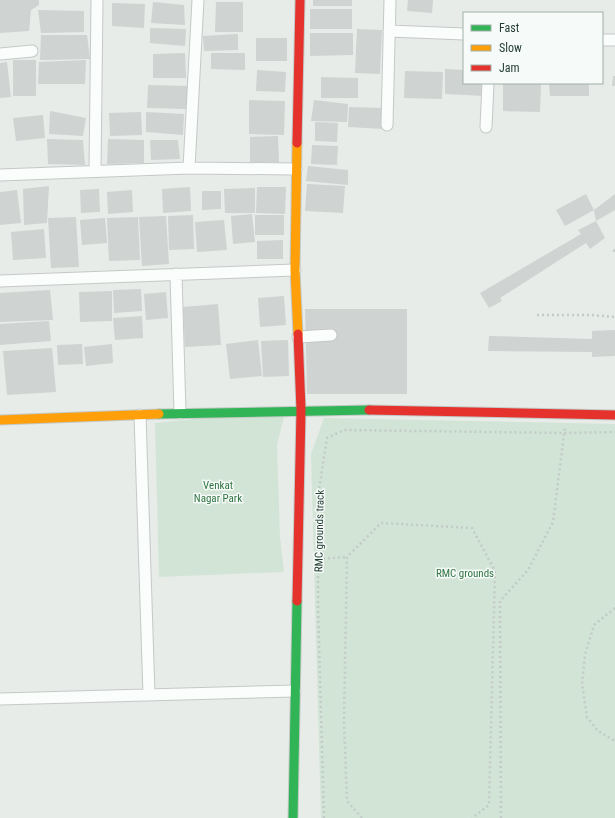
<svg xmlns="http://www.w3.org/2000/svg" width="615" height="818" font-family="'Roboto Condensed',sans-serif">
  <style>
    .green { fill: #d2e4d5 }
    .building { fill: #cfd3d1 }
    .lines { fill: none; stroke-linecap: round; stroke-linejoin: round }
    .street-casing { stroke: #c4c9c6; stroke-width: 13 }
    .fast-casing { stroke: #c3c9c6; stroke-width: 11 }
    .slow-casing { stroke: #c3c9c6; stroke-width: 11 }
    .jam-casing { stroke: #c3c9c6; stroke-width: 11 }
    .path { stroke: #c2cbc7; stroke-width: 2.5; stroke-dasharray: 2 3; stroke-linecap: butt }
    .street { stroke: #fbfcfc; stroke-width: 11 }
    .fast { stroke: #30b455; stroke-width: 9 }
    .slow { stroke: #ff9f0a; stroke-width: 9 }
    .jam { stroke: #e5322d; stroke-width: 9 }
    .labels { text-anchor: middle; stroke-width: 3; stroke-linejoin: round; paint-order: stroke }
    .park-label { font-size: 11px; fill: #317543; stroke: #f6faf8 }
    .street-label { font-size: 11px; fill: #253f35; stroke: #f6faf8 }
  </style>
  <rect width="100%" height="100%" fill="#e7ece9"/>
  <path class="green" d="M284,417L277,444L280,537L284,572L159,577L155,423L205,418Z
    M324,418L615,424V818H321L311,454Z"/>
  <path class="building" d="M0,0H39V5L31,10L29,31L0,33Z
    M313,0H352V6H313Z
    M408,0H433L432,13L407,11Z
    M153,2L184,5L185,25L151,23Z
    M216,2H243V32H215Z
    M112,3L145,4L144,28L112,26Z
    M310,9H352V29H310Z
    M38,10L84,11V32L41,33Z
    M150,28L186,29L185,46L150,43Z
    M357,29L382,30L380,74L355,73Z
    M310,33H353V55L310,56Z
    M238,34V50L204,51L203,36Z
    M41,35H87L90,59L40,60Z
    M256,38H287V61H256Z
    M185,53L186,78H153V54Z
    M211,53H245V70L211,69Z
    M13,60H36V96H13Z
    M86,60L85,84H38L39,62Z
    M7,62L11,97L0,98V63Z
    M445,69L464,70V83H485V96L445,94Z
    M257,70L286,72L285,92L256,91Z
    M405,71L443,72L442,99L404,98Z
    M613,76H615V86H612Z
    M321,77L358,78V98H321Z
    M503,83H541L540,112L503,111Z
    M549,83H589V96H550Z
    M148,85L188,86L186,109L147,108Z
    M249,100L285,101L284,135L249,134Z
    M314,100L348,104L347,122L311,121Z
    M349,107L384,108L383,129L348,127Z
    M50,111L86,118L83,136L49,134Z
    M141,112L142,135L110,136L109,113Z
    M146,112L184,114L183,135L146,132Z
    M43,115L45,138L16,141L13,118Z
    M315,122L338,123L337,142L315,141Z
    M278,136L279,162H250V137Z
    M47,139L83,140L85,165L48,164Z
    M108,139L144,140V163L107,164Z
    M150,140H178L180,159L151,160Z
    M312,145L338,146L337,165L311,164Z
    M308,166L348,170V185L306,181Z
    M307,184L345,186L343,213L305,211Z
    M49,186L47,223L24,225L23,189Z
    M190,187L191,211L163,213L162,189Z
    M257,187H286L285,214L256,213Z
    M255,188V213H225L224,189Z
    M99,189L100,212L81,213L80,190Z
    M17,190L21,223L0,225V192Z
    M132,190L133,212L108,214L107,192Z
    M202,191H221V209L202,210Z
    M586,194L594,210L565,226L556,210Z
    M615,194V210L596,221L605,238L590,249L586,243L500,298L502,301L489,308L480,293L581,234L578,230L596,221L594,210Z
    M252,214L255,242L233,244L231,216Z
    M193,215L194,249L169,250L168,216Z
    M255,215H284V235H255Z
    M166,216L169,264L142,266L139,217Z
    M76,217L79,267L51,268L48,218Z
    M138,217L140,260L109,261L107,218Z
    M105,218L107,243L82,245L80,220Z
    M224,220L227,250L197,252L195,222Z
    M44,229L46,258L13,260L11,232Z
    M283,240V259H257V241Z
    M141,289L142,311L114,313L113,290Z
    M50,290L53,320L0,322V293Z
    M112,291V321L80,322L79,292Z
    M166,292L168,318L146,320L144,294Z
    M284,296L286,325L260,327L258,298Z
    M218,304L221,345L185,347L183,307Z
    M305,309H407V394H307Z
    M142,316L143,338L115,340L113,318Z
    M49,321L51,341L0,345V324Z
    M615,330V356L592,357V352L488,351L489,336L592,339V331Z
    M258,340L262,376L230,379L226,344Z
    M288,340L289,376L263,377L261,341Z
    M82,344L83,364L58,365L57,345Z
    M112,344L113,363L86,366L84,347Z
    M52,348L56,392L7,395L3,351Z"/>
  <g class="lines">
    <g class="street-casing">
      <path id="street" d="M389,31L464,34
        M602,40H615
        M0,54L32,51
        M387,125L390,0
        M486,127L488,83
        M189,168L296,169
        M95,171L97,0
        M0,175L189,168L198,0
        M176,274L180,413
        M0,281L295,270
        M298,337L331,335
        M140,415L149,695
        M0,699L295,691"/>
    </g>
    <g class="fast-casing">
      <path id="fast" d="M159,414L369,410
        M293,818L297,601"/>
    </g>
    <g class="slow-casing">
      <path id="slow" d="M297,143L295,270L298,334
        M0,420L159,414"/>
    </g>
    <g class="jam-casing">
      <path id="jam" d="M297,143L300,0
        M369,410L615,415
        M297,601L301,410L298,334"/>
    </g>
    <path class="path" d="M615,250L614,251L615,254
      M537,315H591L615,317
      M318,559L347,557
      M615,608L594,625L585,655L582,684L587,717L598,731L615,741
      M324,818L318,609V496L327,438L344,430L565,433L615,432
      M362,818L347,801L344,720L347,557L381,523L472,528L495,571L489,805L472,818
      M501,818L500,601L528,570L553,522L565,426"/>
    <use href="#street" class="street"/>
    <use href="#fast" class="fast"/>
    <use href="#slow" class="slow"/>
    <use href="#jam" class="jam"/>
  </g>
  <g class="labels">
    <g class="park-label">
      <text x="218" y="489">Venkat<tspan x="218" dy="13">Nagar Park</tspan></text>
      <text x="465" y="577">RMC grounds</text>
    </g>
    <g class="street-label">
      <text transform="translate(319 531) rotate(-89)" y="4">RMC grounds track</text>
    </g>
  </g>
  <rect x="463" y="12" width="140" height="72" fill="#f6faf8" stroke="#a2afaa"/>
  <rect x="471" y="25" width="20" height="6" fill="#30b455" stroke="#a2afaa"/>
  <text x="499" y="32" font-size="12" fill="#253f35">Fast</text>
  <rect x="471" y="45" width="20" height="6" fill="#ff9f0a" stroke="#a2afaa"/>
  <text x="499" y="52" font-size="12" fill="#253f35">Slow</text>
  <rect x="471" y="65" width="20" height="6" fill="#e5322d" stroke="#a2afaa"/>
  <text x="499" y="72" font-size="12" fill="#253f35">Jam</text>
</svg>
